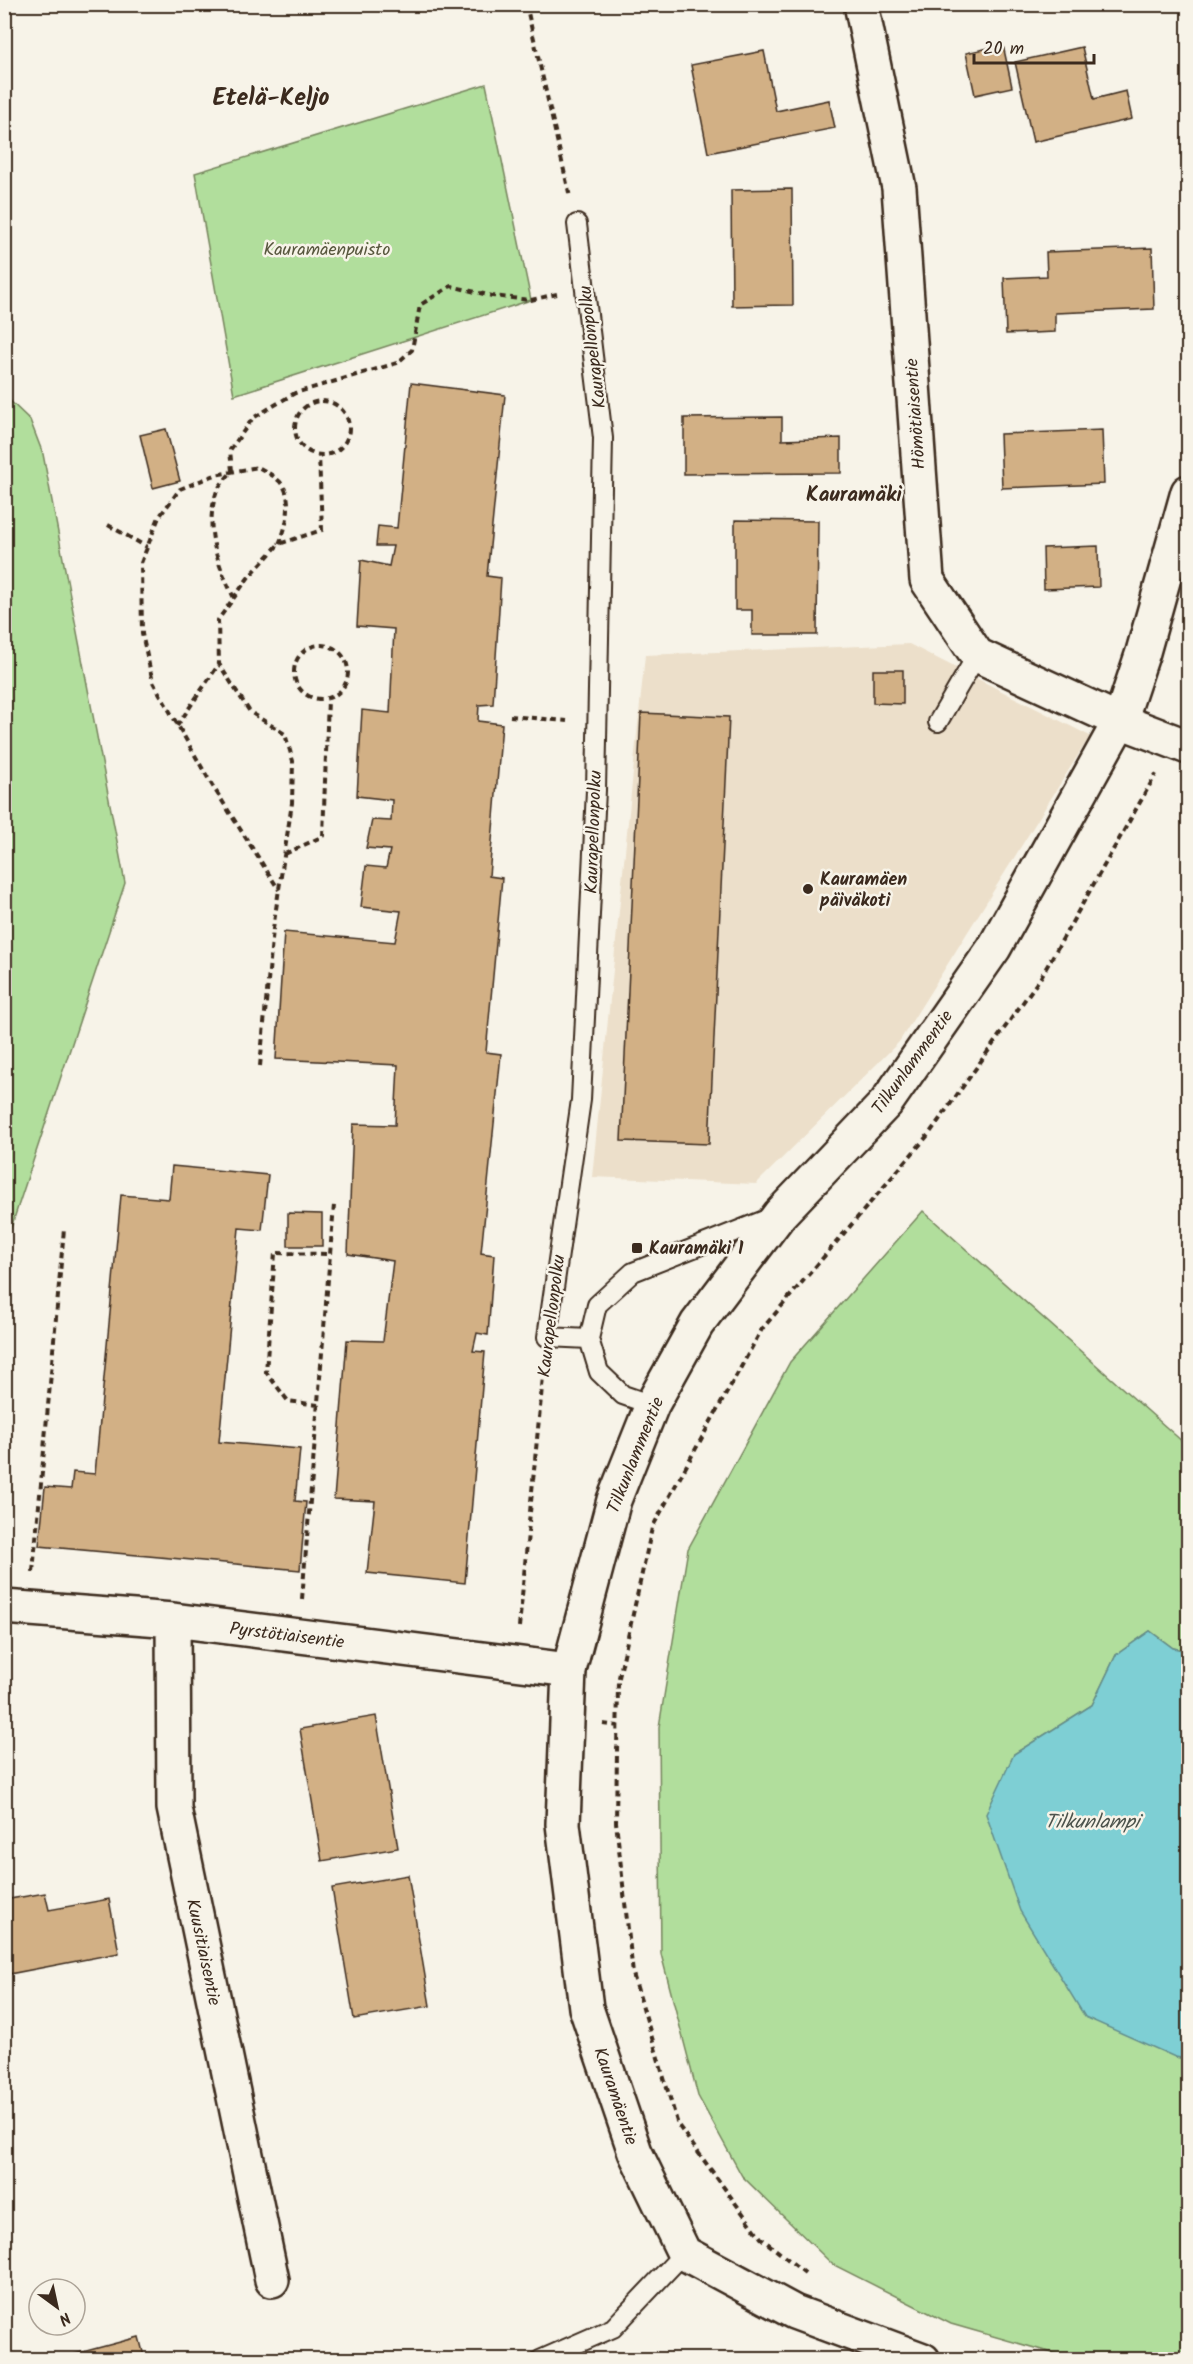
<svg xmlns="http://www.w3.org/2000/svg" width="1193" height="2364" font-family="Kalam,sans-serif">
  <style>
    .built { fill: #ecdfca }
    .green { fill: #b1de9c; stroke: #76845d; stroke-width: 1.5 }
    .water { fill: #7ecfd4; stroke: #638d8b; stroke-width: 1.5 }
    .building { fill: #d2b085; stroke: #3b2a1e; stroke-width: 1.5 }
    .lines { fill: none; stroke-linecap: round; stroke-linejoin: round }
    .lane-casing { stroke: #3b2a1e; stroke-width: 22 }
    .street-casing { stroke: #3b2a1e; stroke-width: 38 }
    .secondary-casing { stroke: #3b2a1e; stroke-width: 38 }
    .path { stroke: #3b2a1e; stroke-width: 4; stroke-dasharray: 6 4.5; stroke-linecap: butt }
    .lane { stroke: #f7f3e8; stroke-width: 18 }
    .street { stroke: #f7f3e8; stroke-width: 33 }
    .secondary { stroke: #f7f3e8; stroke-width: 33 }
    .poi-dot { fill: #3b2a1e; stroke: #f7f3e8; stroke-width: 2 }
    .labels { text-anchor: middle; stroke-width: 5; stroke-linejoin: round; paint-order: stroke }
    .park-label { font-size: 18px; fill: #58573e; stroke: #f7f3e8 }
    .street-label { font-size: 18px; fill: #3b2a1e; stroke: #f7f3e8 }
    .poi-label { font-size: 18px; font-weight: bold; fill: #3b2a1e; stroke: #f7f3e8; text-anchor: start }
    .water-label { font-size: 20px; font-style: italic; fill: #4c534c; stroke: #f7f3e8 }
    .quarter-label { font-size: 21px; font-weight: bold; fill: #3b2a1e; stroke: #f7f3e8 }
    .district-label { font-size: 24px; font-weight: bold; fill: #3b2a1e; stroke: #f7f3e8 }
  </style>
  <rect width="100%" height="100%" fill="#f7f3e8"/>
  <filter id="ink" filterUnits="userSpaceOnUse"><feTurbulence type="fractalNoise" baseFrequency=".0167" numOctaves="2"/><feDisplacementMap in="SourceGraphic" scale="12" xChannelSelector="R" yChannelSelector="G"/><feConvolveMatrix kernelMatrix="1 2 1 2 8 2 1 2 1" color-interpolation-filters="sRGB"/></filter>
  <g filter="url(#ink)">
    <path class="built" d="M909,644L1090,736L899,1042L756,1184L592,1177L645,655Z"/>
    <path class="green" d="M486,84L531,300L234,395L195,173Z
      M5,396L30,420L43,454L125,883L5,1246Z
      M923,1211L1184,1443L1188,1442V1651L1173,1648L1150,1631L1116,1655L1092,1705L1014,1754L1175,2057L1188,2059V2359H1073L951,2324L832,2264L742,2176L698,2096L661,1954L659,1727L688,1549L790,1362Z"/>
    <path class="water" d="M1150,1631L1173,1648L1188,1651V2059L1175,2057L1085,2017L1020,1911L986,1814L1014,1754L1092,1705L1116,1655Z"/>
    <path class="building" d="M1003,45L1012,87L975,95L966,53Z
      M1082,47L1094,99L1126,91L1132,119L1033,142L1015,62Z
      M764,51L776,111L829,100L835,128L708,153L691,65Z
      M792,189L793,305L732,306L731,190Z
      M1152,248L1154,309L1055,313V332L1006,334L1004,278L1047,276L1046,252Z
      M411,383L505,395L487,576L501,578L493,704L479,705L478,721L502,724L489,876L502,878L486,1052L501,1054L481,1253L494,1255L488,1335L477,1333L473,1351L485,1352L465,1583L367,1573L375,1501L334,1499L347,1340L383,1341L393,1261L348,1254L353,1124L395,1125L398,1065L276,1059L284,932L395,942L401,911L361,907L366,866L386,868L390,850L366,848L372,820L391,821L392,800L357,796L362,710L390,713L394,629L357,626L361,560L389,566L393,546H376L378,526L397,528Z
      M782,417V440L841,438V473L684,474V418Z
      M166,429L180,481L153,488L140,435Z
      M1102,430L1104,484L1002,488L1000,434Z
      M735,520L818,521L817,635H752V610H735Z
      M1098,546L1099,587L1044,589L1043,548Z
      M873,670H903V704L873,703Z
      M641,713L729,717L709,1144L621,1141Z
      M172,1166L268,1175L262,1230L239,1228L219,1442L300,1449L295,1501L306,1502L300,1570L39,1546L45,1487L71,1489L73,1472L95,1474L121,1195L169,1199Z
      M288,1213L322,1214V1246H288Z
      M376,1716L398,1848L322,1861L300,1729Z
      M408,1875L430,2006L354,2019L332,1888Z
      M45,1893L49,1910L109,1899L119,1953L4,1975V1900Z
      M139,2337L145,2360H77L75,2354Z"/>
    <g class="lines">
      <g class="lane-casing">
        <path id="lane" d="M577,224L603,438L596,790L581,1100L547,1337L589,1339
          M938,722L977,655
          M652,1405L623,1395L599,1372L589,1339L597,1305L633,1272L772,1217
          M540,2360L613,2328L684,2253"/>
      </g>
      <g class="street-casing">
        <path id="street" d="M861,4L899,188L927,580L977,655L1120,721L1188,747
          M4,1607L173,1620L569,1670
          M173,1620L174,1808L272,2280"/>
      </g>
      <g class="secondary-casing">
        <path id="secondary" d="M923,2360L794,2312L684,2253L635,2152L586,2008L563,1824L569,1670L614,1500L652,1405L697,1324L780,1214L886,1103L994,948L1120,721L1143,652L1188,492"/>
      </g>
      <path class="path" d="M526,4L570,197
        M295 428a27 27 0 1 1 54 0a27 27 0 1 1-54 0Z
        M108,525L147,547
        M279,544C287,527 295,494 278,480C273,475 265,471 258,467L215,475L180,489L159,517L141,563L142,634L153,682L212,785L279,890
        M234,598C218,565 204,530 216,494C218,486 227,478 232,471L230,450L253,418L295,393L397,363L412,350L420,305L451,286L492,296L531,300L557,294
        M294 672a27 27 0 1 1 54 0a27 27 0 1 1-54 0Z
        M510,716L567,721
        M177,726L219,664
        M285,854L323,836L328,699
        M260,1066L273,929L292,803L293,761L285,734L250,712L219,664L218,620L248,578L279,544L322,530L319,455
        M318,1405L288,1401L266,1372L275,1253L329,1254
        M33,1572L64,1229
        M302,1599L334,1205
        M519,1627L544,1366
        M603,1724L618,1726
        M805,2273L761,2238L678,2125L633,1974L616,1822L618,1682L652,1528L762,1329L929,1134L1041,977L1156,774"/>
      <use href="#lane" class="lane"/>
      <use href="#street" class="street"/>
      <use href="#secondary" class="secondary"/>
    </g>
  </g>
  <g class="poi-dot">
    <circle cx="808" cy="889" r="6"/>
    <rect x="631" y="1242" width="12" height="12" rx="3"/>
  </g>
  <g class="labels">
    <g class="park-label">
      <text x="327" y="255">Kauramäenpuisto</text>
    </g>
    <g class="street-label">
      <text transform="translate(592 347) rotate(-97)" y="6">Kaurapellonpolku</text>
      <text transform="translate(915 414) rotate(-94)" y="6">Hömötiaisentie</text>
      <text transform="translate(593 832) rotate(-88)" y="6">Kaurapellonpolku</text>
      <text transform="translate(912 1062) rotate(-54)" y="6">Tilkunlammentie</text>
      <text transform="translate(551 1316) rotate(-83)" y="6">Kaurapellonpolku</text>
      <text transform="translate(635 1455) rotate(-68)" y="6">Tilkunlammentie</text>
      <text transform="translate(287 1635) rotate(7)" y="6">Pyrstötiaisentie</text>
      <text transform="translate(204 1952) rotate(78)" y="6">Kuusitiaisentie</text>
      <text transform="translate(616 2096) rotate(71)" y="6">Kauramäentie</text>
    </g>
    <g class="poi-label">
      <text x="820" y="885">Kauramäen<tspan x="820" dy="21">päiväkoti</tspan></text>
      <text x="649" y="1254">Kauramäki 1</text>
    </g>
    <g class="water-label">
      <text x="1092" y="1828">Tilkunlampi</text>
    </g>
    <g class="quarter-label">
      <text x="854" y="501">Kauramäki</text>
    </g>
    <g class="district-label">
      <text x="271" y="105">Etelä-Keljo</text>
    </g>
  </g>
  <rect width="1193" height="2364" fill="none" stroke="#f7f3e8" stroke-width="24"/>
  <rect x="12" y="12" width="1169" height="2340" fill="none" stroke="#3b2a1e" stroke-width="2" filter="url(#ink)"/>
  <g transform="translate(57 2307) rotate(147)"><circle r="28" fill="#f7f3e8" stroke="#aca397" stroke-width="1.5"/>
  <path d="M0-4.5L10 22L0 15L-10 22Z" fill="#3b2a1e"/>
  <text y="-9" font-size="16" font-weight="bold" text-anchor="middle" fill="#3b2a1e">N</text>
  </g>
  <path d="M974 54v9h120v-9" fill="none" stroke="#3b2a1e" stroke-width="3"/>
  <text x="983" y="54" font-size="18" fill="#3b2a1e" stroke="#f7f3e8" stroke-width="4.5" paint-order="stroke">20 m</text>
</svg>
